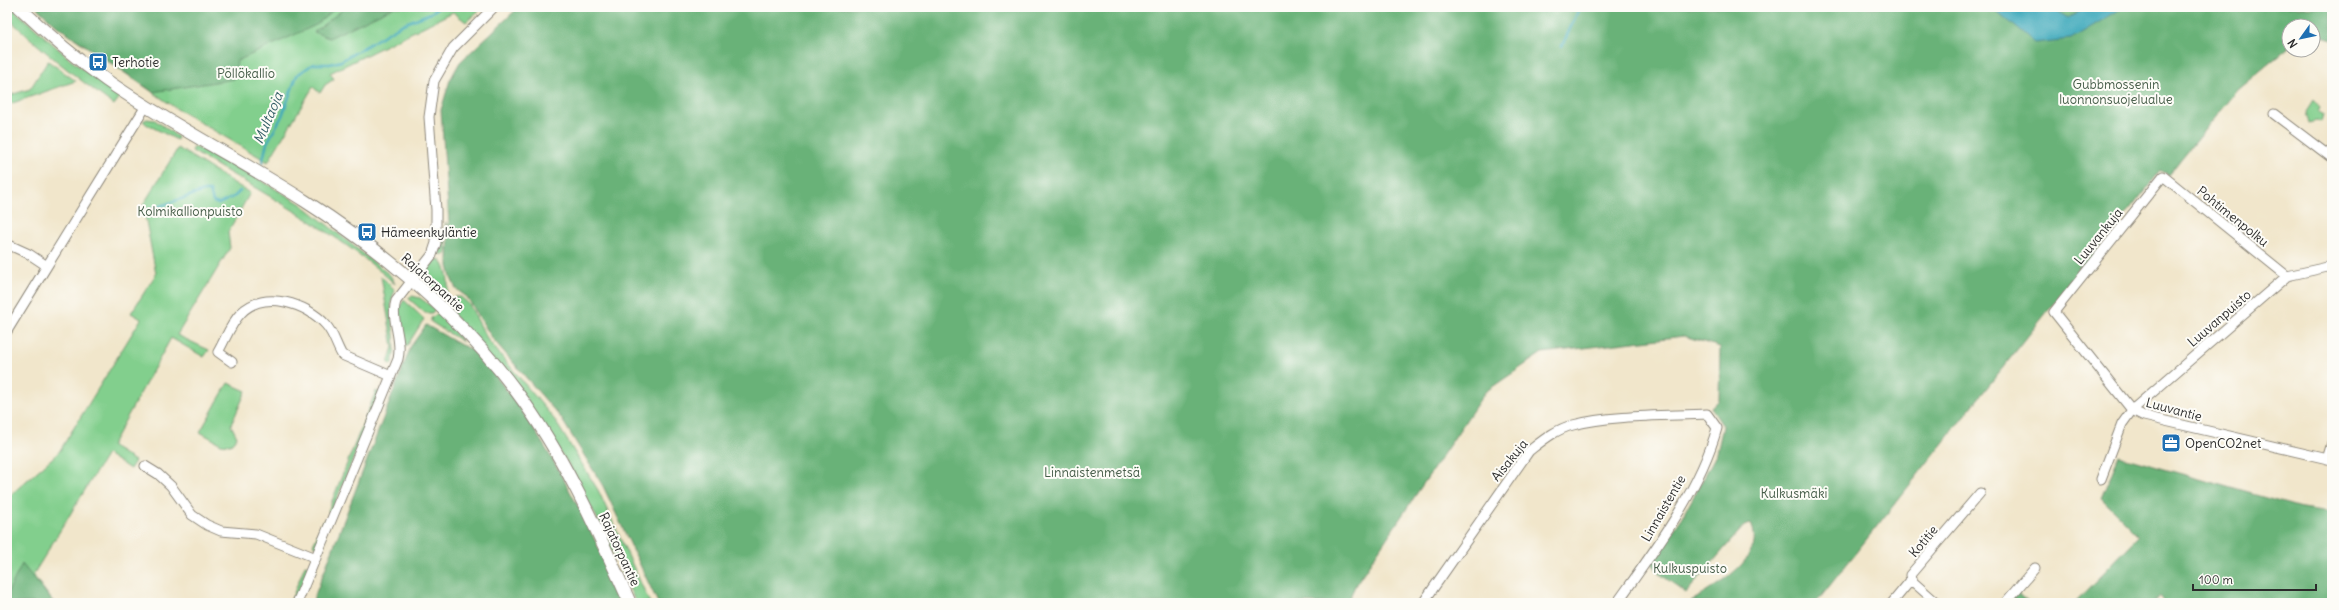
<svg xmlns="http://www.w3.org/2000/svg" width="2339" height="610" font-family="Delius,sans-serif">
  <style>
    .green { fill: #82cf8d; stroke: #567d5c }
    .forest { fill: #69b278; stroke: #4a6e52 }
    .water { fill: #3ca9bb; stroke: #346a73 }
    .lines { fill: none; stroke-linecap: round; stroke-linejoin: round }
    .stream { stroke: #3ca9bb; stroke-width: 2.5 }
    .minor-casing { stroke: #8e887b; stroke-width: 11 }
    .major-casing { stroke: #8e887b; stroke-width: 14 }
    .minor { stroke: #fff; stroke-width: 9 }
    .major { stroke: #fff; stroke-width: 12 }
    .labels { text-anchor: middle; stroke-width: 4; stroke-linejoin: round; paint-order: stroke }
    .poi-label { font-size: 13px; fill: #2b2b2b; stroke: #fdfcf7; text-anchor: start }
    .park-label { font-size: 13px; fill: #455c48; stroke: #fdfcf7 }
    .street-label { font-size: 13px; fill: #2b2b2b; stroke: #fdfcf7 }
    .water-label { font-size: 14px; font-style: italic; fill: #325d65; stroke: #fdfcf7 }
  </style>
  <rect width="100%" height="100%" fill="#fdfcf7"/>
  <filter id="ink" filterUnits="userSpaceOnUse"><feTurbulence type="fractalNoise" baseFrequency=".025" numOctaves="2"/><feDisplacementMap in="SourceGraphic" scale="8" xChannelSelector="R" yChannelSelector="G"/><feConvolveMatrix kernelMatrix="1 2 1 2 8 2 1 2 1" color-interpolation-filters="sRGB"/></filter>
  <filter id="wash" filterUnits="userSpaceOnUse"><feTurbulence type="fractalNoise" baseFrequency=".012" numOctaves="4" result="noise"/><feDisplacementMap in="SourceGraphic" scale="16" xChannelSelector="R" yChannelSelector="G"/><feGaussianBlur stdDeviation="0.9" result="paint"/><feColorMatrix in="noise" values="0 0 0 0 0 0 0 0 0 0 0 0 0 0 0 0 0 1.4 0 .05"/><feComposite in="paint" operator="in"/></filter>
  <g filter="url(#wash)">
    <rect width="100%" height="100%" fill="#f1e6cb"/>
    <path class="green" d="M7,7H11L72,61L120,97L114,105C77,78 40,49 7,17Z
      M36,7H483L466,22L453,12L330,73L334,79L325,85L320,93L313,87L268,162L177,109L57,26Z
      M48,61L76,81L7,105V96L30,89Z
      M2313,100L2320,108L2318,112L2323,115L2321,123L2317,121L2309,123L2306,111Z
      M147,119L155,120L178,137L177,140L146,124L143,121Z
      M194,147L223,158L301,204L390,275L395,284C335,230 261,192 192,151Z
      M178,148L250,193L228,232L230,248L177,335L209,350L204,357L171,338L111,446L135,461L130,469L107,454L33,575L54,603H7V498L59,452L141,319L131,313L156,274L143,205Z
      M446,222V254L443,255L438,252Z
      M434,259L440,260C449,269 451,291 443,302L430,290L424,276Z
      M381,276L395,290C384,315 402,339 391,365L388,363L393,347Z
      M412,296L420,298L435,309L432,313H425L408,298Z
      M455,297H461L469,304L488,340L554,419L598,490L650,603H636L596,516L567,462L446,305Z
      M404,300L424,319L407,346H405L398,310Z
      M438,313L440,314L463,342L431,322V318Z
      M228,383L246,391L231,425L237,437L230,445L221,444L200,432Z
      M376,391L380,393L331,513L328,511Z
      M324,520L328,522L317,547L313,545Z
      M305,565L309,566L294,603H290Z"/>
    <path class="forest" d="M36,7H337L316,25L237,61L234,79L153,92L57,26Z
      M346,7H394L329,38L314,32Z
      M519,7H2332V40L2313,35V26H2289V47L2237,90L2168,175L2161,170L2069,288L2047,312L1816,603H1690C1693,599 1701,596 1705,593C1727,578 1766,554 1751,524L1744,526L1737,534L1686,593L1660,574L1651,562L1682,518L1717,453L1723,426L1711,408L1719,400L1720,347L1684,336L1542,353L1485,392L1356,584L1347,603H658L603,486L561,418L492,338L467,297L456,289L451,278L448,266L449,222L441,110L450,80L460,62Z
      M426,325L461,345C477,349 488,367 498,379C552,447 588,525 625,603H312L411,346Z
      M2119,456L2301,508L2332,512V603H2166L2160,595L2153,603H2074L2139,536L2101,498Z
      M22,564L54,603H7V594Z
      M2017,593L2029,603H2009Z"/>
    <path class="water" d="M1992,7H2050L2068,18L2088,7H2124L2071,39L2035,43Z"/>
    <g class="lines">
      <path class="stream" d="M1562,46L1580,7
        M262,163L267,143L282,116L297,75L313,64H330L341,61L403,24L431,13L439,7
        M149,210L204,191H210L213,202L219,204L235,196L240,191"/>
    </g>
  </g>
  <g filter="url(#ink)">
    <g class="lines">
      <g class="minor-casing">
        <path id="minor" d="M2274,114L2332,158
          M7,244L29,254L47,266L146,106
          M2287,276L2163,176L2054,312L2132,410L2144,416L2332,460
          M7,331L47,266
          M232,362L218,352C225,340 231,323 241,313C264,289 308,304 326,325C334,334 336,345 342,355L391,376
          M2327,459L2332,443
          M145,466L158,474L171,486L192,515L207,525L221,531L256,534L316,558
          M2101,479L2122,424L2132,410L2287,276L2332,266
          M297,603L398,359C403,339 390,319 396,301L432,255L436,243V210L429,117L434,81L453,48L494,7
          M1423,603L1529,451C1542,441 1556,429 1573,425C1612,415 1667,416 1707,414L1717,428C1700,490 1654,551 1617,603
          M1892,603L1911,580
          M1937,603L1911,580L1910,575L1980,493
          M2005,603L2035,568"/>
      </g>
      <g class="major-casing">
        <path id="major" d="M19,7C46,33 75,58 106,80C170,125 240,159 305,201C385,252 458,314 516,391C564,455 597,530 630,603"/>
      </g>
      <use href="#minor" class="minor"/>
      <use href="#major" class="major"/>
    </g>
  </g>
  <defs>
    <g id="bus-square" transform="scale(1)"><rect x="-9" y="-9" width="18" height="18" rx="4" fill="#1f6fb2" stroke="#fdfcf7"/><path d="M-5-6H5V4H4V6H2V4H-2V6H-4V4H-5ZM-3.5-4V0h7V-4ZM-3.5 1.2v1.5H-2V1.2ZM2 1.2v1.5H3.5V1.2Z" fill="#fff"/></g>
    <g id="office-square" transform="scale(1)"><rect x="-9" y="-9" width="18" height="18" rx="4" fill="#1f6fb2" stroke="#fdfcf7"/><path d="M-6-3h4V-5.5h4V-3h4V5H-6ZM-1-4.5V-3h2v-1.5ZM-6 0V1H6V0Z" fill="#fff"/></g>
  </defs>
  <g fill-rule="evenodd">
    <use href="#bus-square" x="98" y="62"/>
    <use href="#bus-square" x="367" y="232"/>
    <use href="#office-square" x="2171" y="443"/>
  </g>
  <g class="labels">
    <g class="poi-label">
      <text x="112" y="67">Terhotie</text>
      <text x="381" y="237">Hämeenkyläntie</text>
      <text x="2185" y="448">OpenCO2net</text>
    </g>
    <g class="park-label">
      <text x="246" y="78">Pöllökallio</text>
      <text x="2116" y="89">Gubbmossenin<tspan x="2116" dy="15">luonnonsuojelualue</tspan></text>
      <text x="190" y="216">Kolmikallionpuisto</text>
      <text x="1092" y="477">Linnaistenmetsä</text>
      <text x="1794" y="498">Kulkusmäki</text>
      <text x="1690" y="573">Kulkuspuisto</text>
    </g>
    <g class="street-label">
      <text transform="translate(2233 216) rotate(39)" y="5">Pohtimenpolku</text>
      <text transform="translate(2098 236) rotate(-51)" y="5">Luuvankuja</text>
      <text transform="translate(433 282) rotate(42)" y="5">Rajatorpantie</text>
      <text transform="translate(2219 318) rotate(-41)" y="5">Luuvanpuisto</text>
      <text transform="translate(2174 409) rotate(15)" y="5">Luuvantie</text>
      <text transform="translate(1509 460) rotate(-51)" y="5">Aisakuja</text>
      <text transform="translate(1663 508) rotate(-60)" y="5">Linnaistentie</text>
      <text transform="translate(1923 541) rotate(-50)" y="5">Kotitie</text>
      <text transform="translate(620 549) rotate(65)" y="5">Rajatorpantie</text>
    </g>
    <g class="water-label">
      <text transform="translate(268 118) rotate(-67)" y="5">Multaoja</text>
    </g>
  </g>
  <rect width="2339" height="610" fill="none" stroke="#fdfcf7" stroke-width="24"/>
  <g transform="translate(2301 38) rotate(237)"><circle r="19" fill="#fdfcf7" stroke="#a9a8a5"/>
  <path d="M0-3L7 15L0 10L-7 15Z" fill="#1f6fb2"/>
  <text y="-6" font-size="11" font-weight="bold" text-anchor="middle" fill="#2b2b2b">N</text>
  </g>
  <path d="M2193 584v6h123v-6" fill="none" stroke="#2b2b2b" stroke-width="2"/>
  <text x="2199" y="584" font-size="12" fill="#2b2b2b" stroke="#fdfcf7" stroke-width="3" paint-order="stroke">100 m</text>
</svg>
